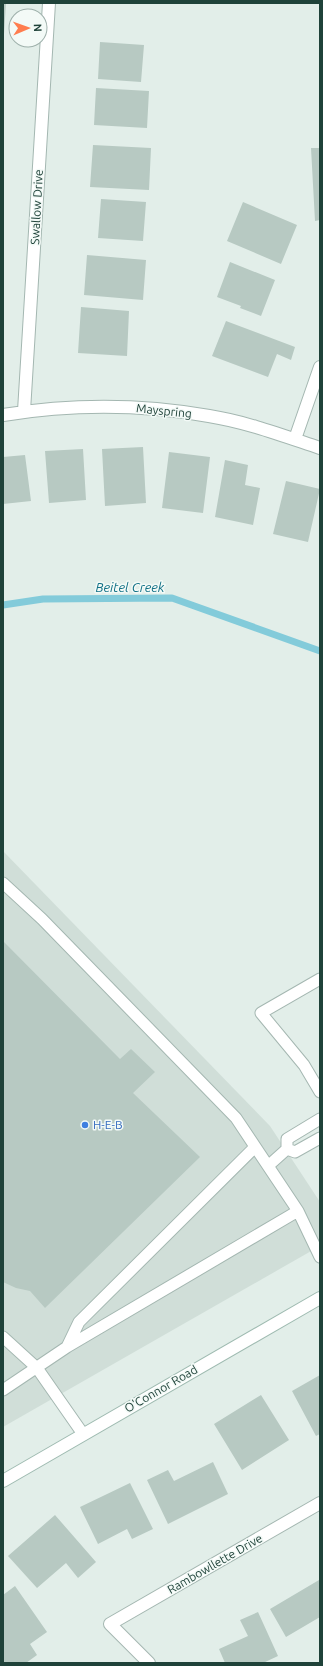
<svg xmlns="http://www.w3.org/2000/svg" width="323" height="1666" font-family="Ubuntu,sans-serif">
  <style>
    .built { fill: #d0ded8 }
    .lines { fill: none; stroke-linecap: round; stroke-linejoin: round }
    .stream { stroke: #83cbda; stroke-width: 7 }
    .building { fill: #b7c9c2 }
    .service-casing { stroke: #a4b7b1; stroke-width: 13 }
    .minor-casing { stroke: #a4b7b1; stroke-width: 14 }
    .secondary-casing { stroke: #9fbbb1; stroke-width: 14 }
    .service { stroke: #fff; stroke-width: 11 }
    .minor { stroke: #fff; stroke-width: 12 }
    .secondary { stroke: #fff; stroke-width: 12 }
    .shop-dot { fill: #3f7fe0; stroke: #f3faf7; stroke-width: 1.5 }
    .labels { text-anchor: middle; stroke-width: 3; stroke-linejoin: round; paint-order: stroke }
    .street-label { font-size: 12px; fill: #1f4239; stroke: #f3faf7 }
    .shop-label { font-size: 12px; fill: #366cbe; stroke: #f3faf7; text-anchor: start }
    .water-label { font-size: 13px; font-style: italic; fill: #117085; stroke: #f3faf7 }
  </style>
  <rect width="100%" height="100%" fill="#e2eee9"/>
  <path class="built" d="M3,851L270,1126L320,1202V1246L3,1427Z"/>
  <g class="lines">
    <path class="stream" d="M3,605L43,599L172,598L320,651"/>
  </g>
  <path class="building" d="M3,3H6L4,34H3Z
    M100,42L144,45L141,82L98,79Z
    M96,88L149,91L147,128L94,125Z
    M93,145L151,148L149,190L90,187Z
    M311,148H320V220L315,221Z
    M101,199L146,202L143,241L98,238Z
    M243,202L297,225L281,264L227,241Z
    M87,255L146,260L143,300L84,295Z
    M230,262L275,280L261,316L240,308L241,306L217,297Z
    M81,307L129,311L127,356L78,353Z
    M226,321L295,347L291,360L277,354L268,377L212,356Z
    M143,447L146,503L105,506L102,449Z
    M83,449L86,500L49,503L45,451Z
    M169,452L210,457L203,513L162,508Z
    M25,455L31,501L3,504V457Z
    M225,460L248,465L245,485L260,488L253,525L215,517Z
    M286,481L320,489L308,542L273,534Z
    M3,941L120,1059L131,1049L155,1072L133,1093L200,1157L45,1308L30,1291L16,1288L3,1282Z
    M320,1375V1434L316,1436L292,1391Z
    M261,1395L289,1440L242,1470L214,1424Z
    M213,1462L228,1494L168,1524L147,1480L168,1470L174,1481Z
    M130,1483L153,1529L132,1539L127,1529L98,1544L80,1507Z
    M55,1515L96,1562L78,1578L66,1563L37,1588L8,1556Z
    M319,1580L320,1583V1617L286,1637L270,1609Z
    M15,1586L47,1632L30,1644L37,1655L26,1663H3V1595Z
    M258,1612L278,1656L263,1663H225L219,1649L248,1636L240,1620Z"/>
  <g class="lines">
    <g class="service-casing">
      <path id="service" d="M3,883L42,919L236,1118L298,1211
        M320,979L261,1013L304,1065L320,1092
        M287,1149V1139L320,1119
        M287,1149L295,1152L320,1138
        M268,1166L287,1149
        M3,1337L37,1368L83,1434
        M67,1347L79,1322L255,1147
        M3,1390L67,1347L298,1211L320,1257"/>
    </g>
    <g class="minor-casing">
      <path id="minor" d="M24,411L49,3
        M3,415C71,404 141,404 209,416C247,422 284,436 320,448
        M295,439L320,367
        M149,1663L110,1624L320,1503"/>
    </g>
    <g class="secondary-casing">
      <path id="secondary" d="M3,1481L320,1298"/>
    </g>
    <use href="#service" class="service"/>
    <use href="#minor" class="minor"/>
    <use href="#secondary" class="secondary"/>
  </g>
  <circle class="shop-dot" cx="85" cy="1125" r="4"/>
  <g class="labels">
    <g class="street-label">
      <text transform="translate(37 207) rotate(-87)" y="4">Swallow Drive</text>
      <text transform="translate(164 411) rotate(6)" y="4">Mayspring</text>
      <text transform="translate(161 1389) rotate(-30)" y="4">O'Connor Road</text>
      <text transform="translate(215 1564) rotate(-30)" y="4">Rambowllette Drive</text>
    </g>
    <g class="shop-label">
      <text x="93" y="1129">H-E-B</text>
    </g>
    <g class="water-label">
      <text x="130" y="592">Beitel Creek</text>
    </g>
  </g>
  <rect width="323" height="1666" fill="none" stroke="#1f4239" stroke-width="8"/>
  <g transform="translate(28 28) rotate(88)"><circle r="19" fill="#f3faf7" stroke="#9eb0ab"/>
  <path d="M0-3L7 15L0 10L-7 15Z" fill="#ff7d4f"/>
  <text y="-6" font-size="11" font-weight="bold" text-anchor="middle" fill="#1f4239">N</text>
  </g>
</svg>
